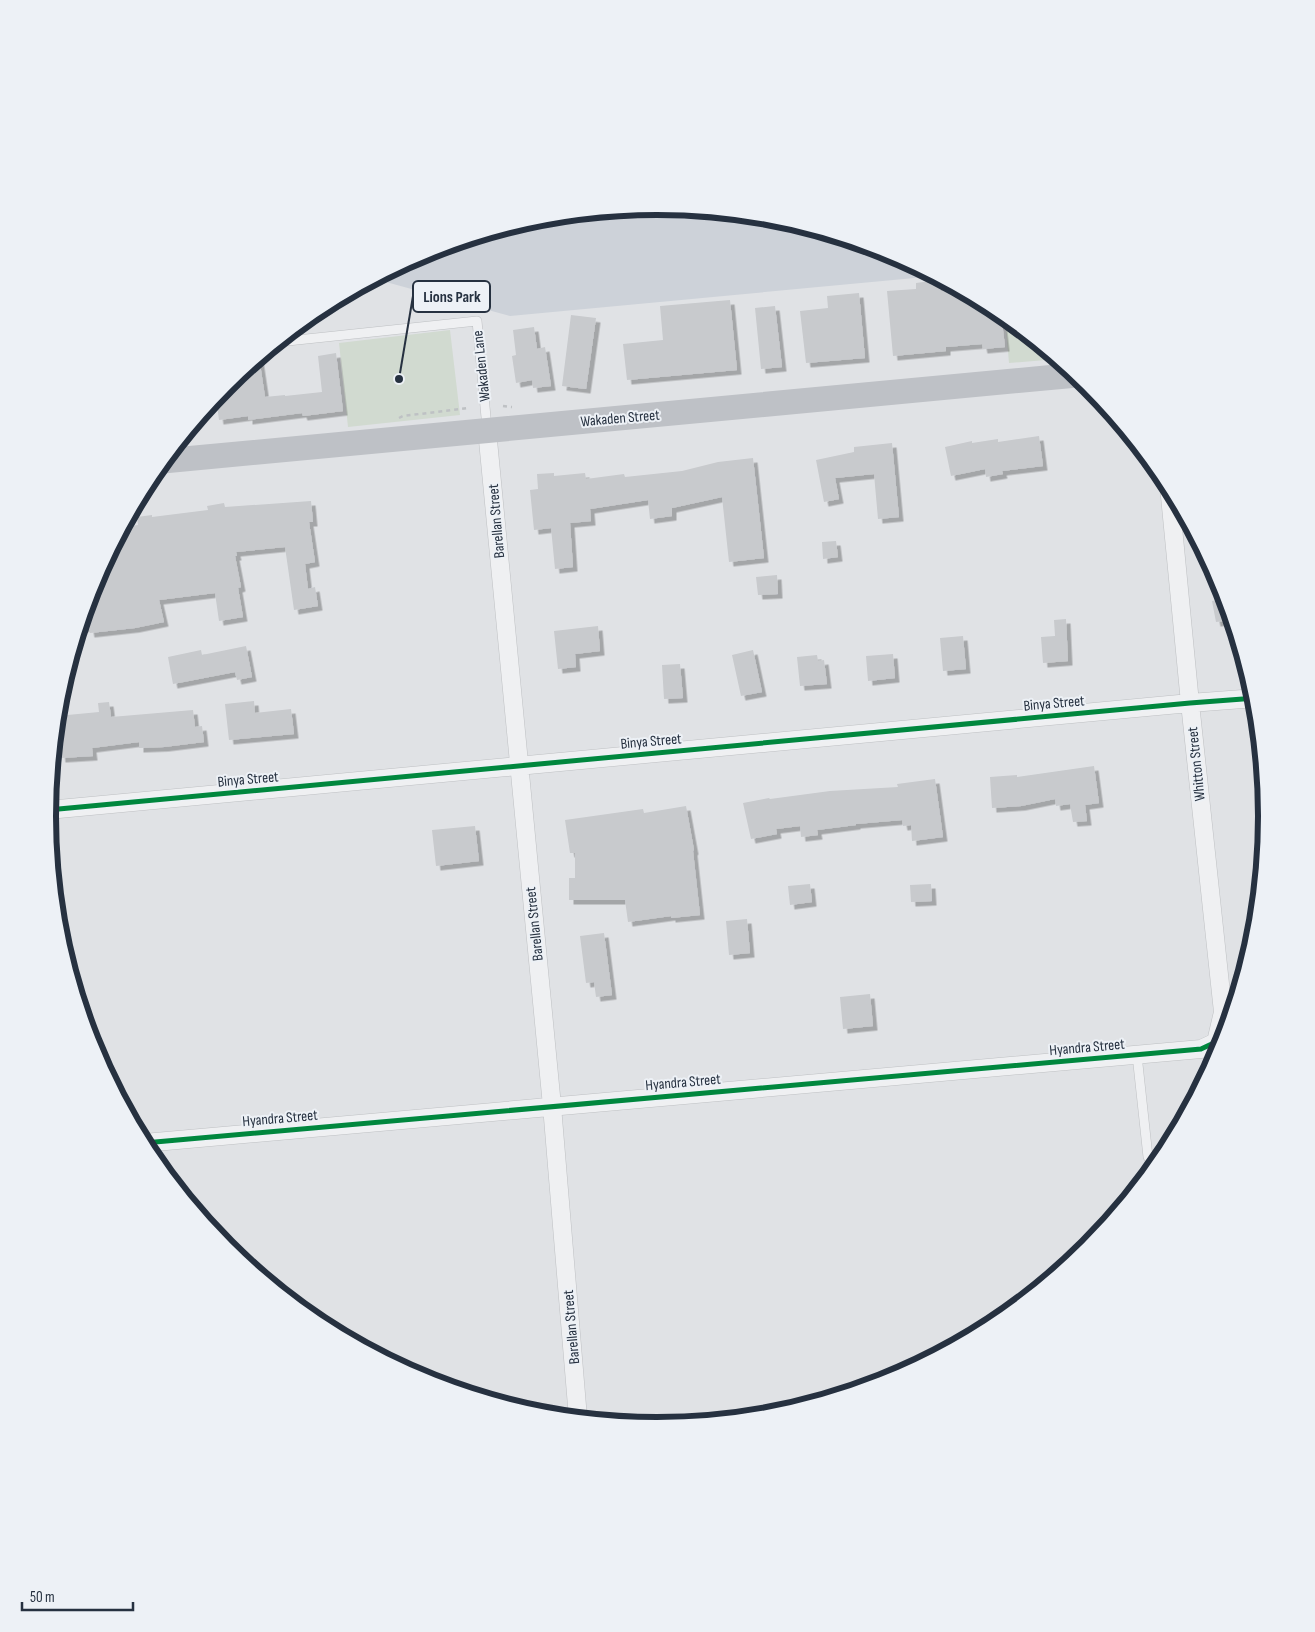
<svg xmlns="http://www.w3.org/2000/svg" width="1315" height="1632" font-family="'Sofia Sans Condensed',sans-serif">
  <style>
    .built { fill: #cdd2d9 }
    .green { fill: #d1dad0 }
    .building { fill: #c8cacd; filter: url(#shadow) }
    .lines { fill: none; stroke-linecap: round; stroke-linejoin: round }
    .lane-casing { stroke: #bec0c3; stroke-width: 10 }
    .street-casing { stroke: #bec0c3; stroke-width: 19 }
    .path { stroke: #bec1c4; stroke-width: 2.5; stroke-dasharray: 4 4; stroke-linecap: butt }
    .lane { stroke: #eff0f2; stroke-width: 9 }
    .street { stroke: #eff0f2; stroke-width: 18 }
    .secondary { stroke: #bec1c6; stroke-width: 25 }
    .cycleway-casing { stroke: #edf1f6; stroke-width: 8 }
    .cycleway { stroke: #00873e; stroke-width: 5 }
    .labels { text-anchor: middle; stroke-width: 4; stroke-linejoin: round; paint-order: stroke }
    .street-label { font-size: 15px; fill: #263140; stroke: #edf1f6 }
    .rim { fill: none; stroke: #263140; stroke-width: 6 }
    .leader { fill: none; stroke: #263140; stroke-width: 2 }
    .callout-dot { fill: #263140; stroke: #edf1f6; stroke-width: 2 }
    .callout { fill: #edf1f6; stroke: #263140; stroke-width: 2 }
    .callout-label { font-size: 16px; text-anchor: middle; font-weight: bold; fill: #263140 }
  </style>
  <defs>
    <filter id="shadow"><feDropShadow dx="4.5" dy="4.5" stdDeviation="0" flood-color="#0004"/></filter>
  </defs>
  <rect width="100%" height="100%" fill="#e0e2e5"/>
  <path class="built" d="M658,206L777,218L891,253L936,276L510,316L375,279L424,252L539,218Z"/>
  <path class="green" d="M1005,316L1058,359L1009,363Z
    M450,330L460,415L348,427L339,343Z"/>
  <path class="building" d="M939,280L941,291L960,289L1001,313L1005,347L983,349L982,344L946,347V351L893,356L887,291L916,289V283Z
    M859,293L865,358L806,363L800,311L828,308L827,296Z
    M730,300L737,370L627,380L623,344L663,340L660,306Z
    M775,306L782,367L761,369L755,308Z
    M571,315L596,318L586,389L562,386Z
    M534,327L537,349L545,347L551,386L533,388L532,380L516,383L512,356L516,355L513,330Z
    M336,353L343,411L303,416L302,413L248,420V416L219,420L216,397L226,384L259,357L265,397L285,395V396L322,392L318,356Z
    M1039,436L1043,466L1002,471L1003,474L986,477L985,469L951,476L945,447L972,441V443L998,439V442Z
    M892,443L899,517L878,519L874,474L835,478L839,499L824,502L816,460L854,452V447Z
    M753,458L764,558L729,562L722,497L672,508V516L650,519L648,500L590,509L591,521L570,523L573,567L555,569L551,528L534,530L530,490L538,489L537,474L554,473V476L585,473L586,479L624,474L625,477L682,471L718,462Z
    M311,501L313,522H309L315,562L305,564L308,589L315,587L318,606L294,610L285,547L236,552L237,556H235L241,587L238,588L243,617L219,621L215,593L159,600L164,622L135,628L90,633L89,627L80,628L94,582L124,527L138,525L137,517L152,515V517L208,510L207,506L224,503L225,507Z
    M836,541L838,557L823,559L822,542Z
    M777,575L778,594L758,595L756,577Z
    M1226,599L1232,620L1216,622L1212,601Z
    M1066,619L1068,661L1043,663L1041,637L1055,636L1054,620Z
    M598,626L600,651L575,654L576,667L558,669L554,631Z
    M963,636L966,669L943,671L940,638Z
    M246,646L252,677L237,680L235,672L173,684L168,657L201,650L202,655Z
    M753,650L762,692L741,696L732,655Z
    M893,654L895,678L868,681L866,656Z
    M817,655L818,661L824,660L827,684L800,686L797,657Z
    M680,664L683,698L664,699L662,665Z
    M254,701L255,713L291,709L294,734L229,740L225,704Z
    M109,702L111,717L193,710L195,727L202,726L204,742L164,747L139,748V742L92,748L93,756L61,758L57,716L99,712L98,703Z
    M1094,766L1099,803L1085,805L1087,821L1073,822L1070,804L1056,806L1055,799L1021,806L992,808L990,777L1017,775V777Z
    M935,779L943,837L912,841L911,825L903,826L902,820L856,824V825L817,830L818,835L801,837L800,826L776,829L777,834L751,839L743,803L769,798L770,799L830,791L898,787L897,784Z
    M686,806L694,850L693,851L700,915L671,918V916L628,922L625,900H569V878H575V853H570L565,820L643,809L644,813Z
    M1267,817L1264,853H1258L1255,818Z
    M475,826L479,861L436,866L432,830Z
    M810,884L812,902L790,905L788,886Z
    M931,884L932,901L911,902L910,885Z
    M747,919L750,953L729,955L726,921Z
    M604,933L612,995L596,997L594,982L586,983L580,936Z
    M870,994L873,1026L843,1029L840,997Z"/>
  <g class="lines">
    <g class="lane-casing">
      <path id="lane" d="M278,342L477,321L487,428
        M1137,1055L1148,1157L1155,1167"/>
    </g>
    <g class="street-casing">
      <path id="street" d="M487,430L552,1106L578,1418
        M1169,486L1190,703L1223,1012L1216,1042
        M48,810L1190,703L1256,698
        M144,1143L1201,1049L1216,1042"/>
    </g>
    <path class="path" d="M503,406L512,407
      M399,418L403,416L469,408"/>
    <use href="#lane" class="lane"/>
    <use href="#street" class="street"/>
    <path class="secondary" d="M163,461L1077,375"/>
    <g class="cycleway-casing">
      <path id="cycleway" d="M48,810L1190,703L1256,698
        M144,1143L1201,1049L1216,1042"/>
    </g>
    <use href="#cycleway" class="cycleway"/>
  </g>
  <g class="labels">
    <g class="street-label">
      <text transform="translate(481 366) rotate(-96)" y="5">Wakaden Lane</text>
      <text transform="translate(620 418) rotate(-5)" y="5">Wakaden Street</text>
      <text transform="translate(496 521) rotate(-95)" y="5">Barellan Street</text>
      <text transform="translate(1054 703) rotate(-5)" y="5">Binya Street</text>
      <text transform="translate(651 741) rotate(-5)" y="5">Binya Street</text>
      <text transform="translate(1196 764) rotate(-96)" y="5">Whitton Street</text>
      <text transform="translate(248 779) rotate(-5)" y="5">Binya Street</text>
      <text transform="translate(534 924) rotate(-96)" y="5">Barellan Street</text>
      <text transform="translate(1087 1047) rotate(-5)" y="5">Hyandra Street</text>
      <text transform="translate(683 1082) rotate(-5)" y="5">Hyandra Street</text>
      <text transform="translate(280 1118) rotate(-5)" y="5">Hyandra Street</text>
      <text transform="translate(571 1327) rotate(-95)" y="5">Barellan Street</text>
    </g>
  </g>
  <path d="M0 0H1315V1632H0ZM56 816a601 601 0 1 1 1202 0a601 601 0 1 1-1202 0Z" fill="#edf1f6" fill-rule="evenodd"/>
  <path class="rim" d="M56 816a601 601 0 1 1 1202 0a601 601 0 1 1-1202 0Z"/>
  <path class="leader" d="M399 379L413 296"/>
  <circle class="callout-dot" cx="399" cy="379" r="5"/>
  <rect class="callout" x="413" y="281" width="77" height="31" rx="5"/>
  <g class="callout-label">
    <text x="452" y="302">Lions Park</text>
  </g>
  <path d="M22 1602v8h111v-8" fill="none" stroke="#263140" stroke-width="2.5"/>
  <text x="30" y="1602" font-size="15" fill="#263140" stroke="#edf1f6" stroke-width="4" paint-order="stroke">50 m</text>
</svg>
